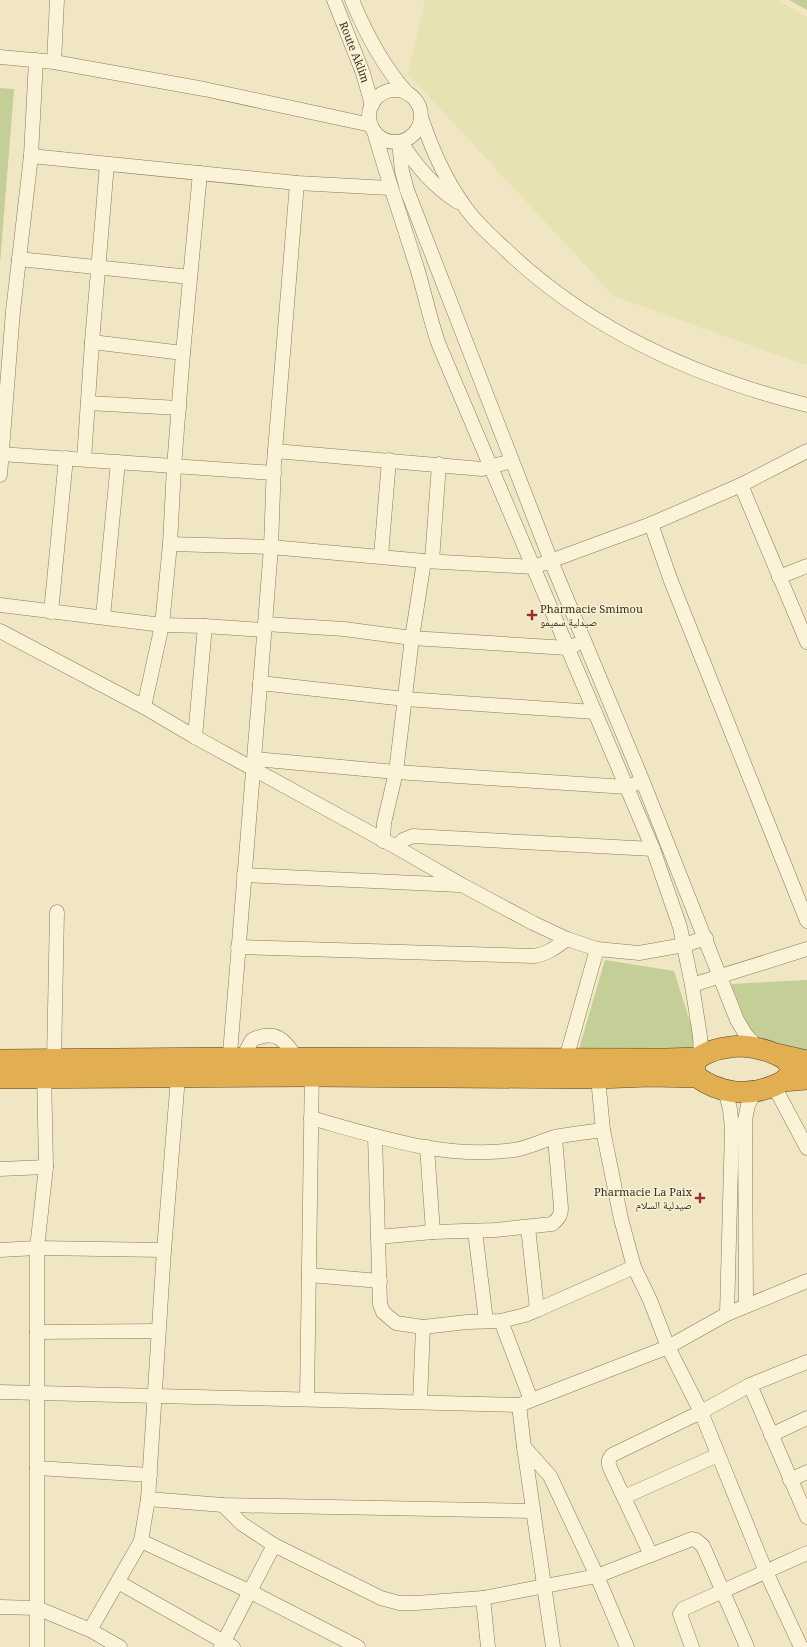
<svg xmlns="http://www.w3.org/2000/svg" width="807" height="1647" font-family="'Noto Serif','Noto Naskh Arabic',serif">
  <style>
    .farmland { fill: #e6e2b1 }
    .green { fill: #c4cf97 }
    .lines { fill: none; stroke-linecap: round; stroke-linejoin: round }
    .minor-casing { stroke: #8c7859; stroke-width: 15 }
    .highway-casing { stroke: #59452e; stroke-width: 22 }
    .minor { stroke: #faf3d8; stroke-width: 14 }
    .highway { stroke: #e2ae52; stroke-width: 21 }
    .poi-dot { fill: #9e2f27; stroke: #f7f0d4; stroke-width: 1.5 }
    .labels { text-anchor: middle; stroke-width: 3; stroke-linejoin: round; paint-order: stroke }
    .street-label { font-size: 11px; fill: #3b2e1e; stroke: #f7f0d4 }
    .poi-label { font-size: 11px; fill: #3b2e1e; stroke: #f7f0d4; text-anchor: start }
  </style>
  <rect width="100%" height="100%" fill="#f0e6c4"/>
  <path class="farmland" d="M425,0H777L807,17V363L805,365L614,296L408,74Z"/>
  <path class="green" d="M789,0H807V10Z
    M0,88L14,89L0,264Z
    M605,960L674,971L702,1060L576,1059Z
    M807,980V1057L761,1059L731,984Z"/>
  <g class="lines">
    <g class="minor-casing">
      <g id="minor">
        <path id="s1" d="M334,0L363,73L372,105"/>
        <path d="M352,0C366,34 382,65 407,93"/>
        <path d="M0,57L54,62L204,89L371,125"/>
        <path d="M54,62L57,0"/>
        <circle cx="395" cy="116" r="26"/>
        <path d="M422,120C432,149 445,179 463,204C474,221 490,235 504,248C589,330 694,377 807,405"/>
        <path d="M374,131C387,177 403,223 417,268C425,294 430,320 439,345L653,849L680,927L692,985L700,1036L701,1056"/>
        <path d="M399,142L402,171L407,190L551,561L643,782L737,1020L746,1035L758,1048"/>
        <path d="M401,142C416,166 434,187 458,202"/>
        <path d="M31,156L297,183L390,188"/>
        <path d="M19,259L190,277"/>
        <path d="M92,342L183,353"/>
        <path d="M88,403L179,408"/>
        <path d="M275,451L482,469L512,461"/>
        <path d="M0,454L274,473"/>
        <path d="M84,459L92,342L107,164"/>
        <path d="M0,475L13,311L31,156L36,60"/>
        <path d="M741,485L807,642"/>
        <path d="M651,524L671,581L807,921"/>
        <path d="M170,544L271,547L424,561L534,567L651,524L741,485L807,451"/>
        <path d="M381,556L389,460"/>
        <path d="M432,561L439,464"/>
        <path d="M779,577L807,566"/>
        <path d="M0,605L162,625L205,626L264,630"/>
        <path d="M51,612L66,458"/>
        <path d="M103,617L118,462"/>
        <path d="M265,624L344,629L412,638L568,648L575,645"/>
        <path d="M0,631L144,707L195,737L396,847L462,885L533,923L567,939L597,949L639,953L684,945L706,938"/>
        <path d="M260,683L405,699L595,712"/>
        <path d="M144,707L162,625L170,544L174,467L183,353L200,173"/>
        <path d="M195,737L205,626"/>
        <path d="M255,759L396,772L627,787L635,784"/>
        <path d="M383,841L384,823L396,772L412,638L424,561"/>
        <path d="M396,847L403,840L413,836L653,849"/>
        <path d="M244,875L459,885"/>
        <path d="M238,947L534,956C548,954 556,947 567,939"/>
        <path d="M692,985L807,949"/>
        <path d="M242,1058L252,1040C275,1029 285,1039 297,1059"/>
        <path d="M566,1059L597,949"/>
        <path d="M54,1060L57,912"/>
        <path d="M229,1066L265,624L271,547L274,463L297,183"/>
        <path d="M598,1078L603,1130L621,1219L634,1267L650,1300L668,1347L701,1412L766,1572L801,1647"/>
        <path d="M774,1086L807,1148"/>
        <path d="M725,1090L730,1109L732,1129L727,1314"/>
        <path d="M311,1118C375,1136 447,1160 514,1150C528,1148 541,1141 555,1137C571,1134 587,1132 603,1130"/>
        <path d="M375,1136L380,1304L383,1312L396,1323L423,1327L467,1322L501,1321L525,1315L537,1310L634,1267"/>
        <path d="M427,1147L433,1232"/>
        <path d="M0,1169L46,1167"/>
        <path d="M528,1227L537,1310"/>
        <path d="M475,1231L486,1321"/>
        <path d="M378,1237L433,1232L495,1230L552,1224C558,1219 561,1216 561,1208L555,1138"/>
        <path d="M0,1250L37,1248L164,1250"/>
        <path d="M309,1275L380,1281"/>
        <path d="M746,1305L745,1120L748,1105L755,1091"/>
        <path d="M501,1321L531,1400"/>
        <path d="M37,1332L158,1331"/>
        <path d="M750,1385L807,1517"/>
        <path d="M0,1392L519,1405L668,1347L727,1314L807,1281"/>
        <path d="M307,1399L312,1068"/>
        <path d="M420,1402L423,1327"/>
        <path d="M519,1405L524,1447L553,1647"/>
        <path d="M771,1435L807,1418"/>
        <path d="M524,1447L550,1476L597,1576L627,1647"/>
        <path d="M37,1468L150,1475"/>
        <path d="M790,1480L807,1472"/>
        <path d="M624,1497L718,1455"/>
        <path d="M148,1499L223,1505L533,1511"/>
        <path d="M223,1505L242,1524L274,1545L381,1598L399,1603H416L483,1598L597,1576L692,1539L696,1540L703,1546L747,1647"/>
        <path d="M141,1541L251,1592L358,1647"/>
        <path d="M651,1555L610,1468C608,1462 608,1460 612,1455L701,1412L750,1385L807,1362"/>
        <path d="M118,1582L233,1647"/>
        <path d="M483,1598L488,1647"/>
        <path d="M0,1607L37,1608L90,1630L120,1647"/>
        <path d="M90,1630L141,1541L148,1499L164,1250L178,1077"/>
        <path d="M37,1647V1248L46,1167L44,1070"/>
        <path d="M221,1647L274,1545"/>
        <path d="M692,1647L680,1614L683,1609L807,1553"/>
      </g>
    </g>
    <g class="highway-casing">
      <path id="highway" d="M741,1046C754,1047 801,1055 788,1076C785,1081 778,1084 773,1086C747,1097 719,1093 697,1077C684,1052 725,1047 741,1046Z
        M776,1054L807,1061
        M0,1060L229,1058L666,1059L698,1058
        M0,1078L312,1076L598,1078L650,1076L697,1077
        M783,1081L807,1079"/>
    </g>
    <use href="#minor" class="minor"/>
    <use href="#highway" class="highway"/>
  </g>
  <g class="poi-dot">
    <path d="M530 609h4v4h4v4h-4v4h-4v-4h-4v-4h4z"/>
    <path d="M698 1192h4v4h4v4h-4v4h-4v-4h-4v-4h4z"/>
  </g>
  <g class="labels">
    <g class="street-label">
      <text dy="4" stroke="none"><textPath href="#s1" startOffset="56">Route Aklim</textPath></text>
    </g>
    <g class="poi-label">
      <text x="540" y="613">Pharmacie Smimou<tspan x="540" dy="13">صيدلية سميمو</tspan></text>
      <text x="692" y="1196" text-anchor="end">Pharmacie La Paix<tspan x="692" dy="13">صيدلية السلام</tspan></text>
    </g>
  </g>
</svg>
